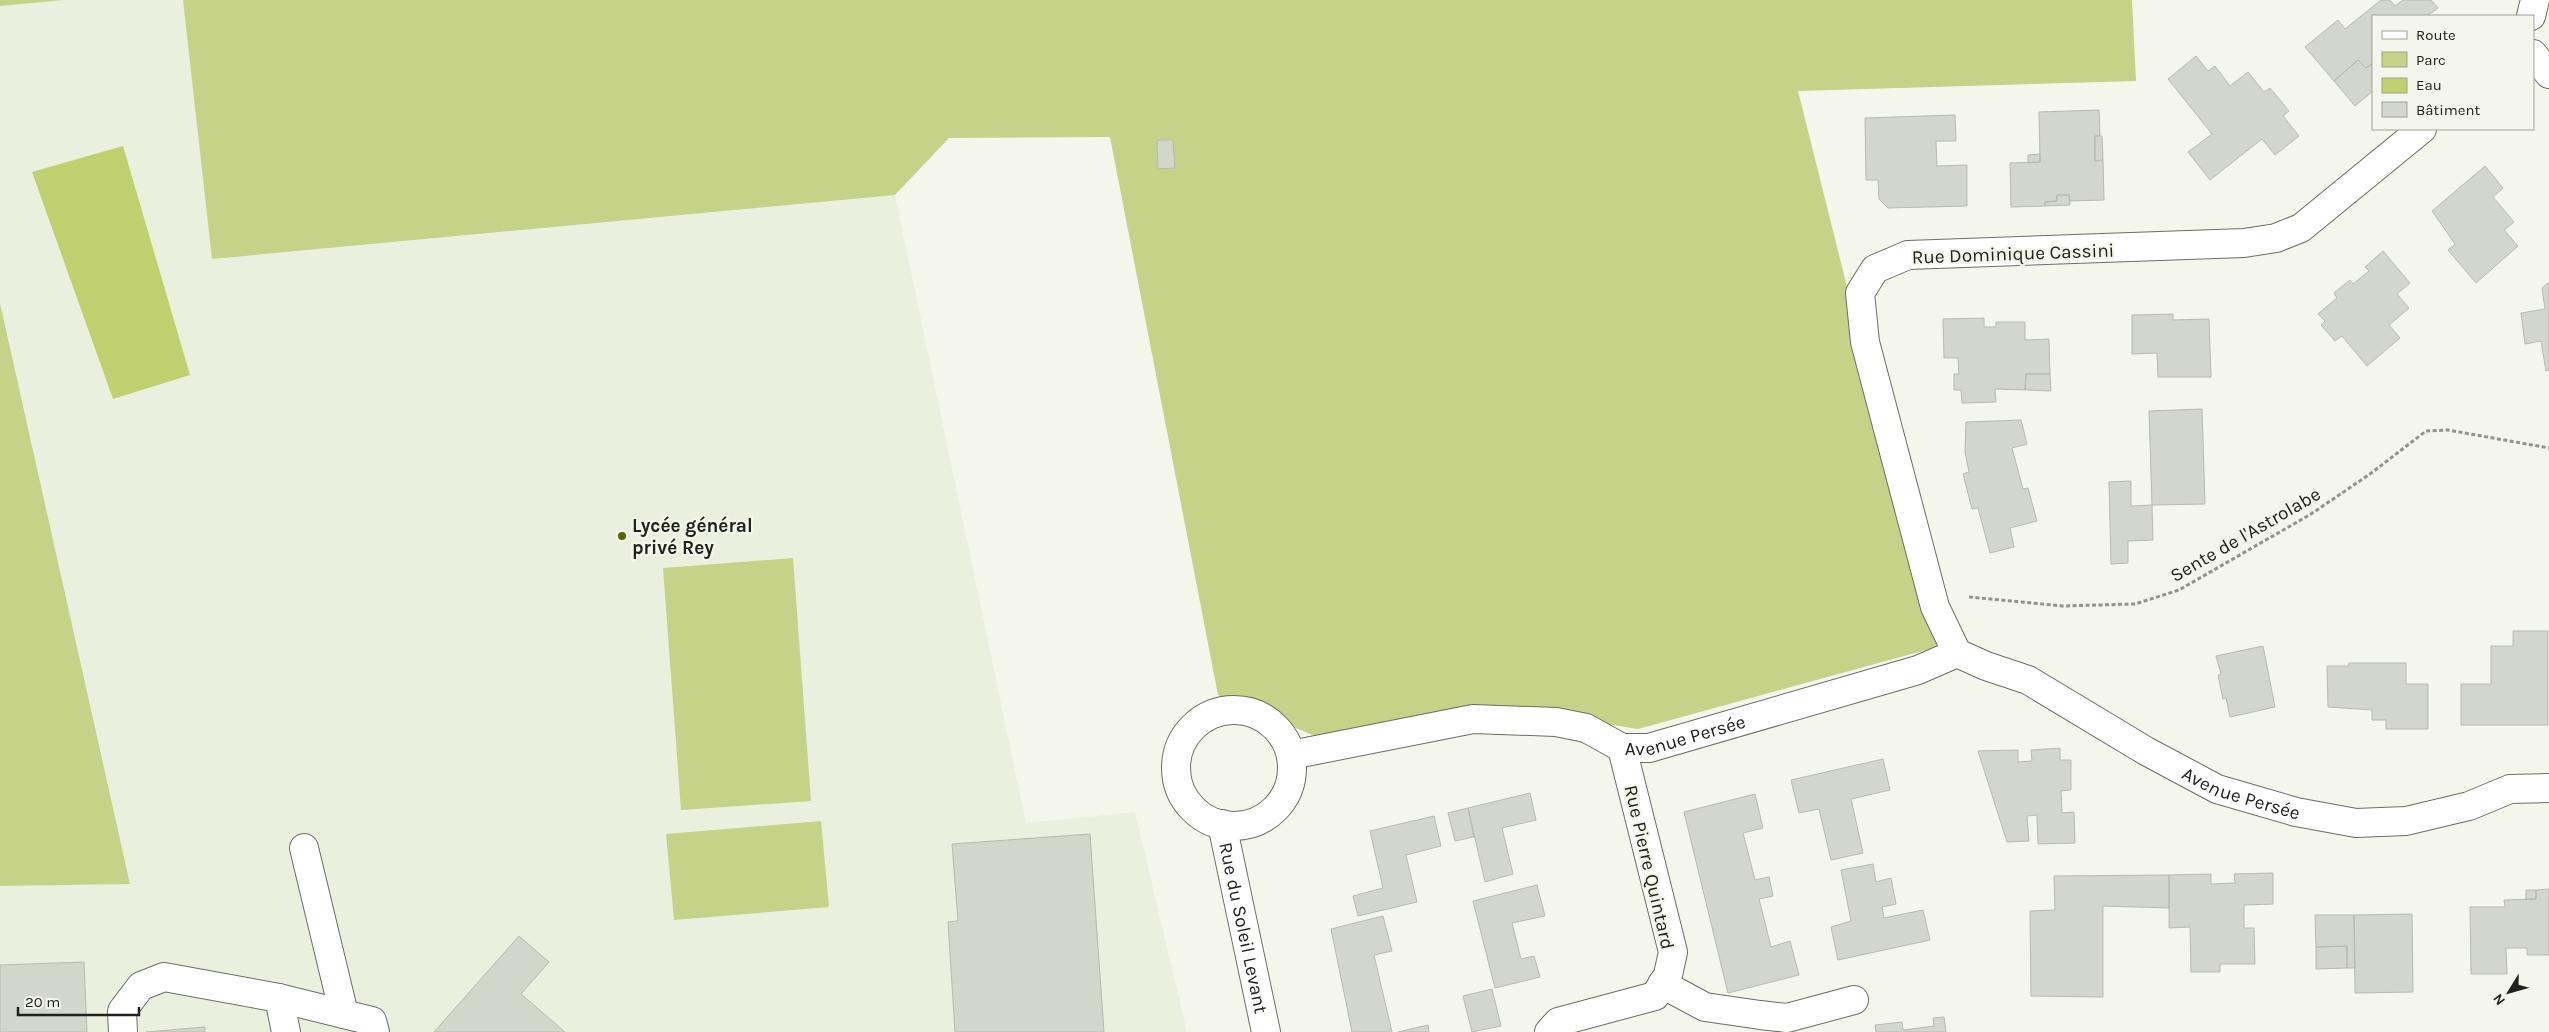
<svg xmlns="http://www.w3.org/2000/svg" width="2549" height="1032" font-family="Karla,sans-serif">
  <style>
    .built { fill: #ebefdd }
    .green { fill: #c5d288 }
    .water { fill: #c1d06e }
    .building { fill: #d3d6cb; stroke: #b8bab1 }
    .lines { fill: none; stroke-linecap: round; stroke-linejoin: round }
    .minor-casing { stroke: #6c6e65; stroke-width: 30 }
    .path { stroke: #92938c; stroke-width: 3; stroke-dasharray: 4 2.5; stroke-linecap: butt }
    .minor { stroke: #fff; stroke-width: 28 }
    .poi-dot { fill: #596302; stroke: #f4f6ec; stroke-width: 2 }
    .labels { text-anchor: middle; stroke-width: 4.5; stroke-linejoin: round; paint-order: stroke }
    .street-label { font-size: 19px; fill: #21221e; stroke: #f4f6ec }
    .poi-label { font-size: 19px; font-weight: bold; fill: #21221e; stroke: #f4f6ec; text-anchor: start }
  </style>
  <rect width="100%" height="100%" fill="#f4f6ec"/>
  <path class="built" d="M64,0H183L213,259L895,195L1026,823L1135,812L1187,1032H0V886L130,884L0,303V6Z"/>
  <path class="green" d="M0,0H64L0,6Z
    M183,0H2132L2136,81L1798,91L1937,647L1638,729L1500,707L1322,739L1218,695L1110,137L949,138L895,195L212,259Z
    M0,303L130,884L0,886Z
    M793,558L811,801L681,810L663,568Z
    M821,821L829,907L674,920L666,834Z"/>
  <path class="water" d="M123,146L190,375L113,399L32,172Z"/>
  <path class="building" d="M2381,0H2390L2395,6L2403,0H2431L2438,8L2427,16H2373V63L2366,68L2358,60L2334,81L2305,47L2338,20L2345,29Z
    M2196,56L2208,71L2215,66L2230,86L2248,72L2264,92L2270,88L2289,111L2283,116L2299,136L2275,155L2262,139L2210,180L2188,152L2212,134L2168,79Z
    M2358,60L2366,68L2373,63V91L2355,106L2334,81Z
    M2099,110L2100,136H2095V161L2103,160L2104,200L2070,201L2069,195H2057V201L2045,202V206L2011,207L2010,163L2040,162L2039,112Z
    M1955,115L1956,141H1936L1937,166L1967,165V206L1888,208L1879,199L1878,180H1866L1865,118Z
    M2095,136H2102L2103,160L2095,161Z
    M1157,140H1173L1175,168L1158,169Z
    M2040,154V162L2028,163V155Z
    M2485,166L2503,188L2493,197L2514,222L2504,230L2518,246L2476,283L2448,250L2455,244L2432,211Z
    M2057,195H2069L2070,205L2045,206V202L2057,201Z
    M2383,251L2410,283L2397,294L2409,308L2389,325L2400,338L2367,366L2342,336L2335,341L2321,325L2325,321L2318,314L2337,298L2334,293L2350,280L2353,284L2369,271L2365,267Z
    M2549,282V370L2546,371L2541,341L2525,344L2521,313L2545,309L2542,288Z
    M2173,314V320L2209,319L2211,377H2158L2157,353L2132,354V315Z
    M1984,318V327H1996V322H2025V340L2049,339L2050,374H2026L2025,390L1995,389L1996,402L1962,403L1961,390H1954V374H1959L1958,358H1944L1943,319Z
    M2026,374H2050L2051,391L2025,390Z
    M2202,409L2205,504L2152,505L2149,411Z
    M2021,420L2027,444L2012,448L2023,489L2028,488L2037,521L2010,528L2014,547L1990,553L1978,508L1972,509L1963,474L1969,472L1965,452L1966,422Z
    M2131,481V506L2152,505L2153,540L2128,541V563L2111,564L2109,482Z
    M2513,631H2548V725H2461V684H2491V646H2513Z
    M2263,646L2275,707L2230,717L2226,698L2223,699L2218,675L2221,674L2216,656Z
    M2349,663H2406V684H2428V729H2386V720H2372V710L2328,707L2327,666H2348Z
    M2060,748V760H2071V790L2061,791L2062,813L2074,812L2075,843L2038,844L2037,815L2027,816L2029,841L2007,842L1978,751L2018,750V762L2032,761L2031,750Z
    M1883,759L1890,790L1851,799L1863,853L1831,860L1819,809L1799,813L1791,780Z
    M1530,793L1536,820L1502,828L1513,874L1485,882L1468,808Z
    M1755,794L1763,828L1743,833L1755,880L1769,877L1773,896L1759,899L1771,947L1790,941L1799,975L1728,993L1684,812Z
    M1468,808L1474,837L1455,841L1448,813Z
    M1434,816L1441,846L1406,855L1417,902L1358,916L1353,896L1383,888L1370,831Z
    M1090,834L1104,1032H955L948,922L958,921L952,844Z
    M1873,864L1876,882L1891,878L1896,904L1882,907L1884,918L1923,910L1930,940L1838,960L1831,927L1851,921L1841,870Z
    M2273,873V904L2244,905V928H2254L2255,964H2220V972H2191L2190,927L2169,928V875L2211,874V884L2235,883L2234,874Z
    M2169,875V908L2103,906V997L2031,996L2030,911L2055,910L2054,876Z
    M1537,885L1545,916L1512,923L1521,959L1534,956L1540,977L1495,988L1473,901Z
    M2549,889V955H2527V948H2506L2507,974H2471L2470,907H2505L2504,900L2536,899V890Z
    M2526,890H2536V899H2526Z
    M2412,914L2413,992L2355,993L2354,915Z
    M2315,915H2354L2355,968H2347V946L2316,947Z
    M1383,916L1392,951L1374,955L1392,1032H1352L1331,929Z
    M519,936L549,962L521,994L565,1032H434Z
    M2347,946V968L2316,969V947Z
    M84,962L87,1032H0V965Z
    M1492,989L1501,1026L1472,1032L1463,996Z
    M1944,1017L1946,1032H1876L1875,1025L1902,1022L1903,1030L1934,1026L1933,1018Z
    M1428,1025L1429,1032H1398Z
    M205,1027V1032H146Z"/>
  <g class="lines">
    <g class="minor-casing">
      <g id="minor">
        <path d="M2531,16L2535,0"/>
        <path d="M2533,54L2549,74"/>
        <path id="s1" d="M2422,129L2301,228L2276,238L2244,243L1908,255L1875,269L1860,293L1865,342L1935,607L1957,653L1986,666L2028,680L2146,751L2217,789L2296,812L2356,823L2406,821L2469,806L2510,789L2549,788"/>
        <circle cx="1234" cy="768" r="58"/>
        <path id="s2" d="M1291,755L1473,719L1556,722L1586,728L1622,748H1649L1918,670L1957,653"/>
        <path id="s3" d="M1222,824L1266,1032"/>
        <path d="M304,848L344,1014"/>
        <path d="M1662,984L1705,1007L1760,1015L1787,1018L1854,1000"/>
        <path d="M279,998L286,1032"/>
        <path d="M123,1032L122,1011L141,986L164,977L279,998L372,1021L375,1032"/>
        <path d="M1549,1032L1558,1022L1655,996L1668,975L1673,952L1622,748"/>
      </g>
    </g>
    <path class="path" d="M1969,597L2063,606L2135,604L2179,590L2311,514L2370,474L2426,431L2448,430L2549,448"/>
    <use href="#minor" class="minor"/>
  </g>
  <circle class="poi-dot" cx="622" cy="536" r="5"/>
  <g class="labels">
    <g class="street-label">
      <text transform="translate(2013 253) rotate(-2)" y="7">Rue Dominique Cassini</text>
      <text transform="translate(2245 534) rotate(-30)" y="7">Sente de l'Astrolabe</text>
      <text dy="7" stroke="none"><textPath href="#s2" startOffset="405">Avenue Persée</textPath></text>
      <text dy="7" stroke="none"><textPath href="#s1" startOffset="1309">Avenue Persée</textPath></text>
      <text transform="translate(1650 867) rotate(77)" y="7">Rue Pierre Quintard</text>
      <text dy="7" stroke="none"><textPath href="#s3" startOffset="106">Rue du Soleil Levant</textPath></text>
    </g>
    <g class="poi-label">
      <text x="632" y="532">Lycée général<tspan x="632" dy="22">privé Rey</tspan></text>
    </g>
  </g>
  <rect x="2372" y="15" width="162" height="115" fill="#f4f6ec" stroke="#a0a19a"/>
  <rect x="2382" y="31" width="25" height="8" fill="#ffffff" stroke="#a0a19a"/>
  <text x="2416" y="40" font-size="15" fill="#21221e">Route</text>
  <rect x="2382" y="52" width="25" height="15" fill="#c5d288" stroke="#a0a19a"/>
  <text x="2416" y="65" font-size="15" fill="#21221e">Parc</text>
  <rect x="2382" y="78" width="25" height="15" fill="#c1d06e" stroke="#a0a19a"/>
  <text x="2416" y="90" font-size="15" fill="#21221e">Eau</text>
  <rect x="2382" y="102" width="25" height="15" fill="#d3d6cb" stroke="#a0a19a"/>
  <text x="2416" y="115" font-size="15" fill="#21221e">Bâtiment</text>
  <g transform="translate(2509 992) rotate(233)" stroke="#f4f6ec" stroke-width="4" paint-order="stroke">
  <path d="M0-4L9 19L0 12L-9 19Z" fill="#21221e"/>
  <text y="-8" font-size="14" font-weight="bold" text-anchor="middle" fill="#21221e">N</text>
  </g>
  <path d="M18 1007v8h121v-8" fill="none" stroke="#21221e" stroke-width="2.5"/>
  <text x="25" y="1007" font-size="15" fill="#21221e" stroke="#f4f6ec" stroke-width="4" paint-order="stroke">20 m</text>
</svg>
